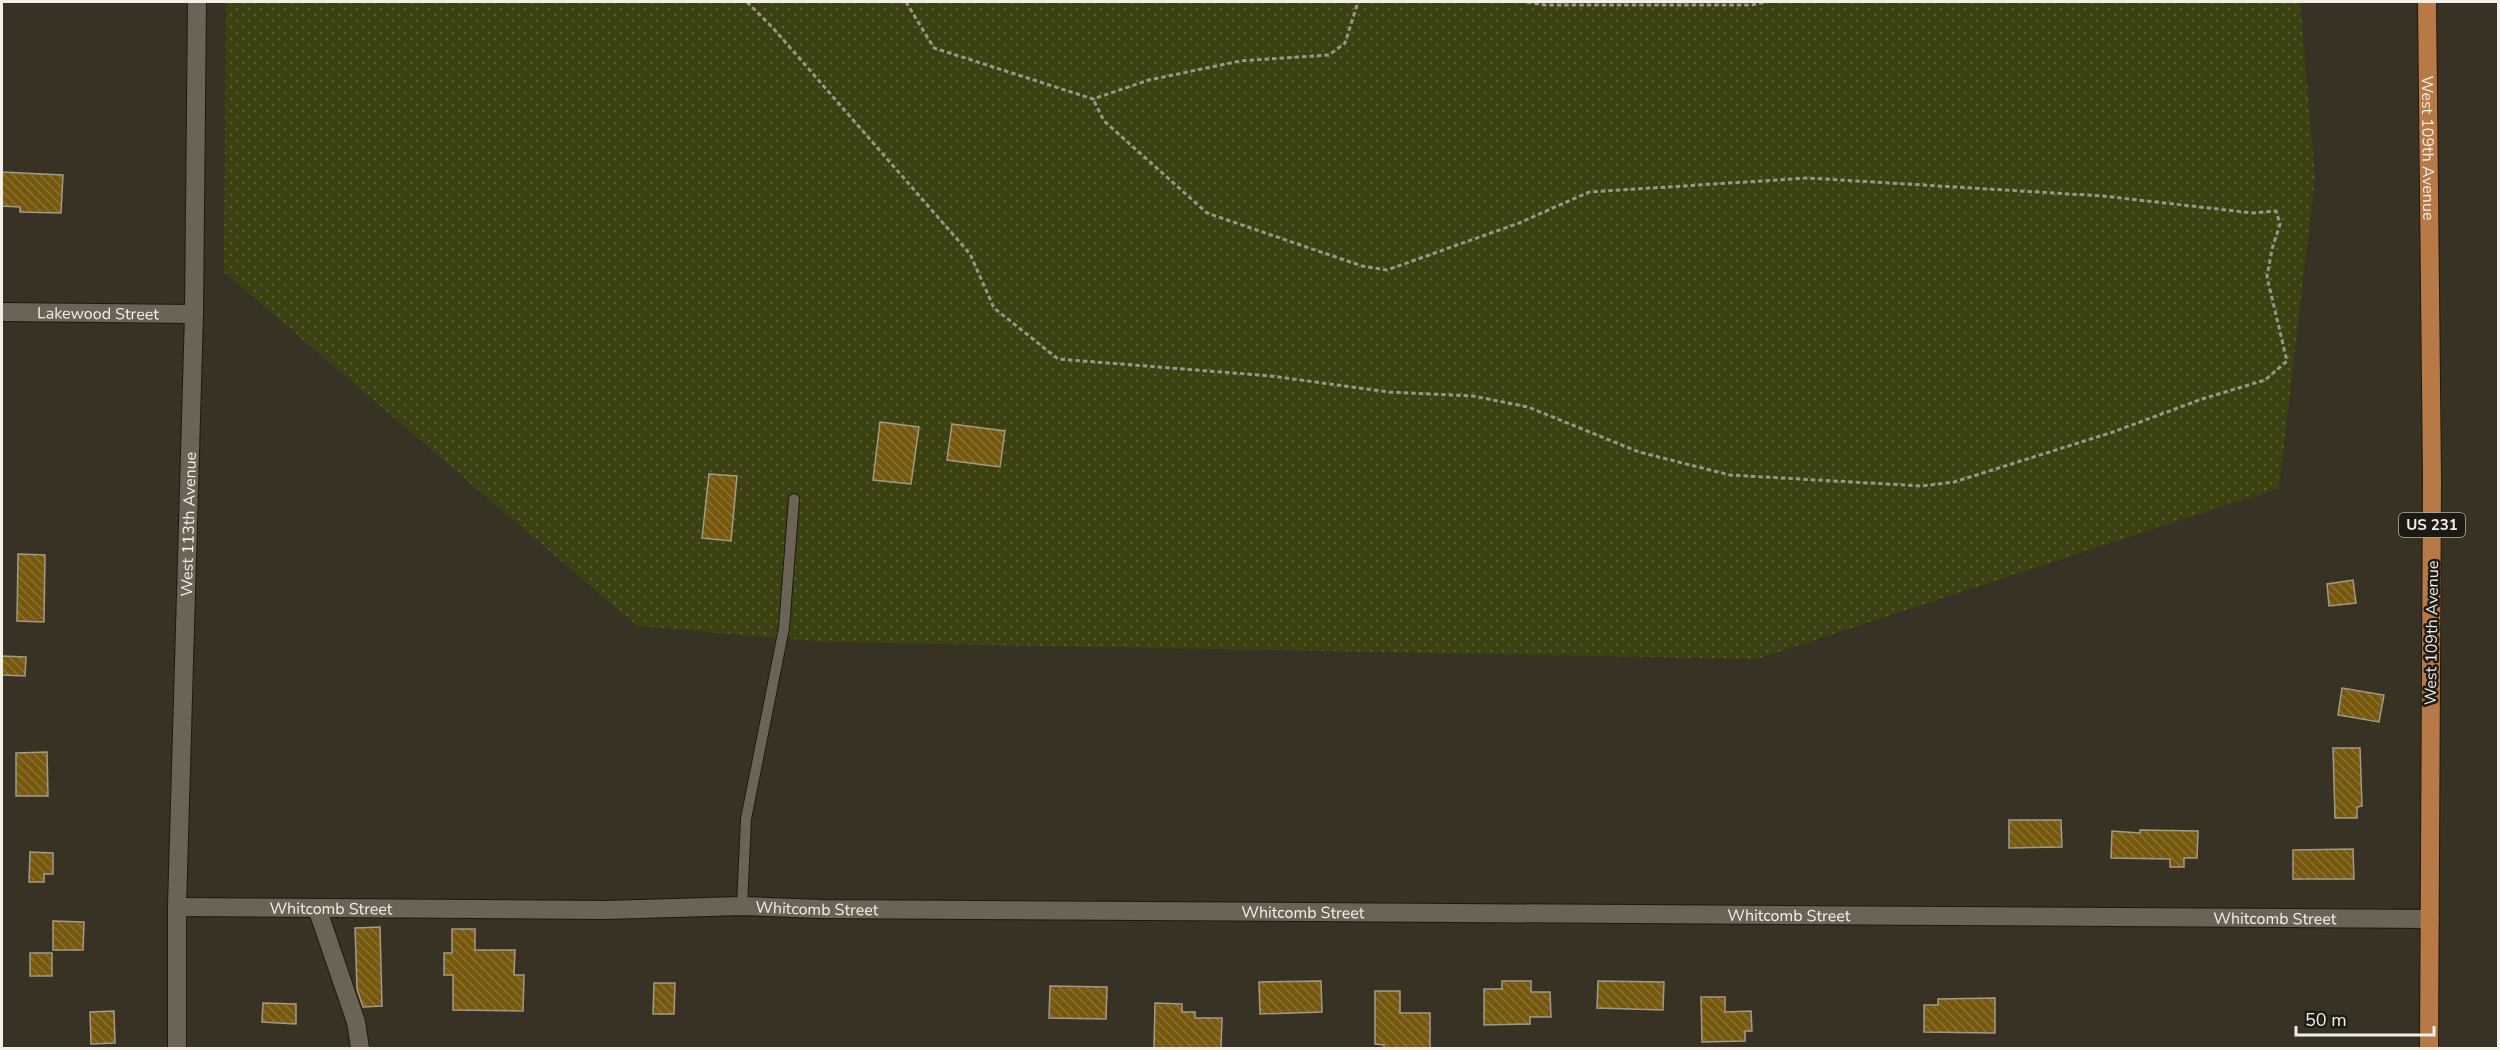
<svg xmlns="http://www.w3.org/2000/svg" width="2500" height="1050" font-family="'Nunito Sans',sans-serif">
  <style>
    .grass { fill: url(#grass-dots) }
    .building { fill: url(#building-back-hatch); stroke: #a19a8b; stroke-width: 1.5 }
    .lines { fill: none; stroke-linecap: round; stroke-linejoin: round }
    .service-casing { stroke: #1f190e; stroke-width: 12 }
    .minor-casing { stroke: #1f190e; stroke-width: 20 }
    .primary-casing { stroke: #1f190e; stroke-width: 20 }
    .path { stroke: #9b968c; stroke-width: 3; stroke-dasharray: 4.5 3; stroke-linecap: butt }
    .service { stroke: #6a6356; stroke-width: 10 }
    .minor { stroke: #6a6356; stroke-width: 18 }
    .primary { stroke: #b77a46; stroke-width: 18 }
    .labels { text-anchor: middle; stroke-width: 5; stroke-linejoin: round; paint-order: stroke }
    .shield { fill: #1d1a14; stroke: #b3afa8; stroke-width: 1.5 }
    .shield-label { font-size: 15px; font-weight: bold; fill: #f3efe7 }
    .street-label { font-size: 16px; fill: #f3efe7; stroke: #1d1a14 }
  </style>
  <defs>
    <pattern id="grass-dots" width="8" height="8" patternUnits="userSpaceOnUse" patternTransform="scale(1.5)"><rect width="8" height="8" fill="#3b4111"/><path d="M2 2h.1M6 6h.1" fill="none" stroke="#585d34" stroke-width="1.8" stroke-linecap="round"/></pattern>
    <pattern id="building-back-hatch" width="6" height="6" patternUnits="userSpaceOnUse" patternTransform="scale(1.5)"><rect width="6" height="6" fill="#77590e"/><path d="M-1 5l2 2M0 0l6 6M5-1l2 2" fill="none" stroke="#8b7131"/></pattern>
  </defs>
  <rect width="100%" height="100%" fill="#383225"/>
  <path class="grass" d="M226,2H2300L2315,177L2279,488L1757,659L827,642L637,626L224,272Z"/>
  <path class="building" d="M2,172L63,175L61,213L20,212V207L2,206Z
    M880,422L919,427L911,484L873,480Z
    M952,424L1005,431L1000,467L947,460Z
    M709,474L737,476L731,541L702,538Z
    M18,554L45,555L44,622L17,621Z
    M2353,580L2356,603L2329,606L2327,584Z
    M2,656L26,657L25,676L2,675Z
    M2342,688L2384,695L2379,722L2338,715Z
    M2333,748H2360L2362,806L2357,807V818H2335Z
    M47,752L48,796H16V753Z
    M2009,820H2061L2062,847L2009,848Z
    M2140,830L2198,831L2197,858H2184V867H2170V859L2111,858L2112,831L2140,833Z
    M2353,849L2354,879H2293V850Z
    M30,852L53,853V874H44V882H29Z
    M53,921L84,922L83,950H53Z
    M380,927L382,1006L363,1007L357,989L355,928Z
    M452,929H475V950H515L514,975H524L523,1011L453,1010V975H444V953H452Z
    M30,953H52V976H30Z
    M1321,981L1322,1012L1260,1014L1259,982Z
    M1502,981H1531V992H1550L1551,1017H1530V1024L1484,1025V989H1502Z
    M1598,981L1664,982L1663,1010L1597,1008Z
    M654,983H675L674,1014H653Z
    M1050,986L1107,987L1106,1019L1049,1018Z
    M1375,991H1400V1013H1430V1048H1384V1045L1375,1044Z
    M1701,997H1725V1012L1751,1011L1752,1031H1745V1041L1702,1042Z
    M1995,998V1033L1924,1032V1005H1938V999Z
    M263,1003L296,1004V1024L262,1022Z
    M1155,1003L1182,1004V1012H1195V1018H1222L1221,1048H1154Z
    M114,1011L115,1043L91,1044L90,1012Z"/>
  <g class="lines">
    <g class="service-casing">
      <path id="service" d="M742,906L746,819L784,628L794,499"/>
    </g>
    <g class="minor-casing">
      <g id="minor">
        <path id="s1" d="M2,312L194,314"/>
        <path id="s2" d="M177,907L605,910L742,906L820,909L2430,919"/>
        <path d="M317,908L356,1022L360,1048"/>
        <path id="s3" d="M177,1048V907L194,314L197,2"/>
      </g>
    </g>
    <g class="primary-casing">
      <g id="primary">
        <path id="s4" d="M2427,2L2432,480L2429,1048"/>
      </g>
    </g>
    <path class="path" d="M747,2L773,28L970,254L994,308L1058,359L1271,376L1389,392L1473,396L1528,407L1639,452L1730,475L1922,486L1954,482L2113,432L2202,399L2265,380L2287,361L2267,277L2272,249L2280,224L2276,211L2253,213L2103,196L1808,178L1589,192L1519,223L1387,270L1362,266L1207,213L1104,121L1093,99
      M906,2L934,48L1093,99L1149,80L1240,61L1329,55L1345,43L1358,2
      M1527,2L1545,5H1751L1766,2"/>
    <use href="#service" class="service"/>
    <use href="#minor" class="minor"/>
    <use href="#primary" class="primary"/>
  </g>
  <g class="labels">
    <rect class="shield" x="2399" y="513" width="66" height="24" rx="4.5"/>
    <g class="shield-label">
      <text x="2432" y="530">US 231</text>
    </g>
    <g class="street-label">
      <text dy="6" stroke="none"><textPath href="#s4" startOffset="146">West 109th Avenue</textPath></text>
      <text dy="6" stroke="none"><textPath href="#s1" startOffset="96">Lakewood Street</textPath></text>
      <text dy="6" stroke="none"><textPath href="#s3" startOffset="524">West 113th Avenue</textPath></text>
      <text transform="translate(2431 633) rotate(-89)" y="6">West 109th Avenue</text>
      <text dy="6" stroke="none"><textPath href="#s2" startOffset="154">Whitcomb Street</textPath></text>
      <text dy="6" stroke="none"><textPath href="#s2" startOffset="640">Whitcomb Street</textPath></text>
      <text dy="6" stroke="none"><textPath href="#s2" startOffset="1126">Whitcomb Street</textPath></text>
      <text dy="6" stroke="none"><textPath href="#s2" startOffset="1612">Whitcomb Street</textPath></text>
      <text dy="6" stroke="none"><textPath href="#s2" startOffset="2098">Whitcomb Street</textPath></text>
    </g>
  </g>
  <rect width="2500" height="1050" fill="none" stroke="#f3efe7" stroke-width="6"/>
  <path d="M2296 1026v9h138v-9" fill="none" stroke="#f3efe7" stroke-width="3"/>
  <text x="2305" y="1026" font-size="18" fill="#f3efe7" stroke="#1d1a14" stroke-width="4.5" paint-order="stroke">50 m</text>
</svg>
